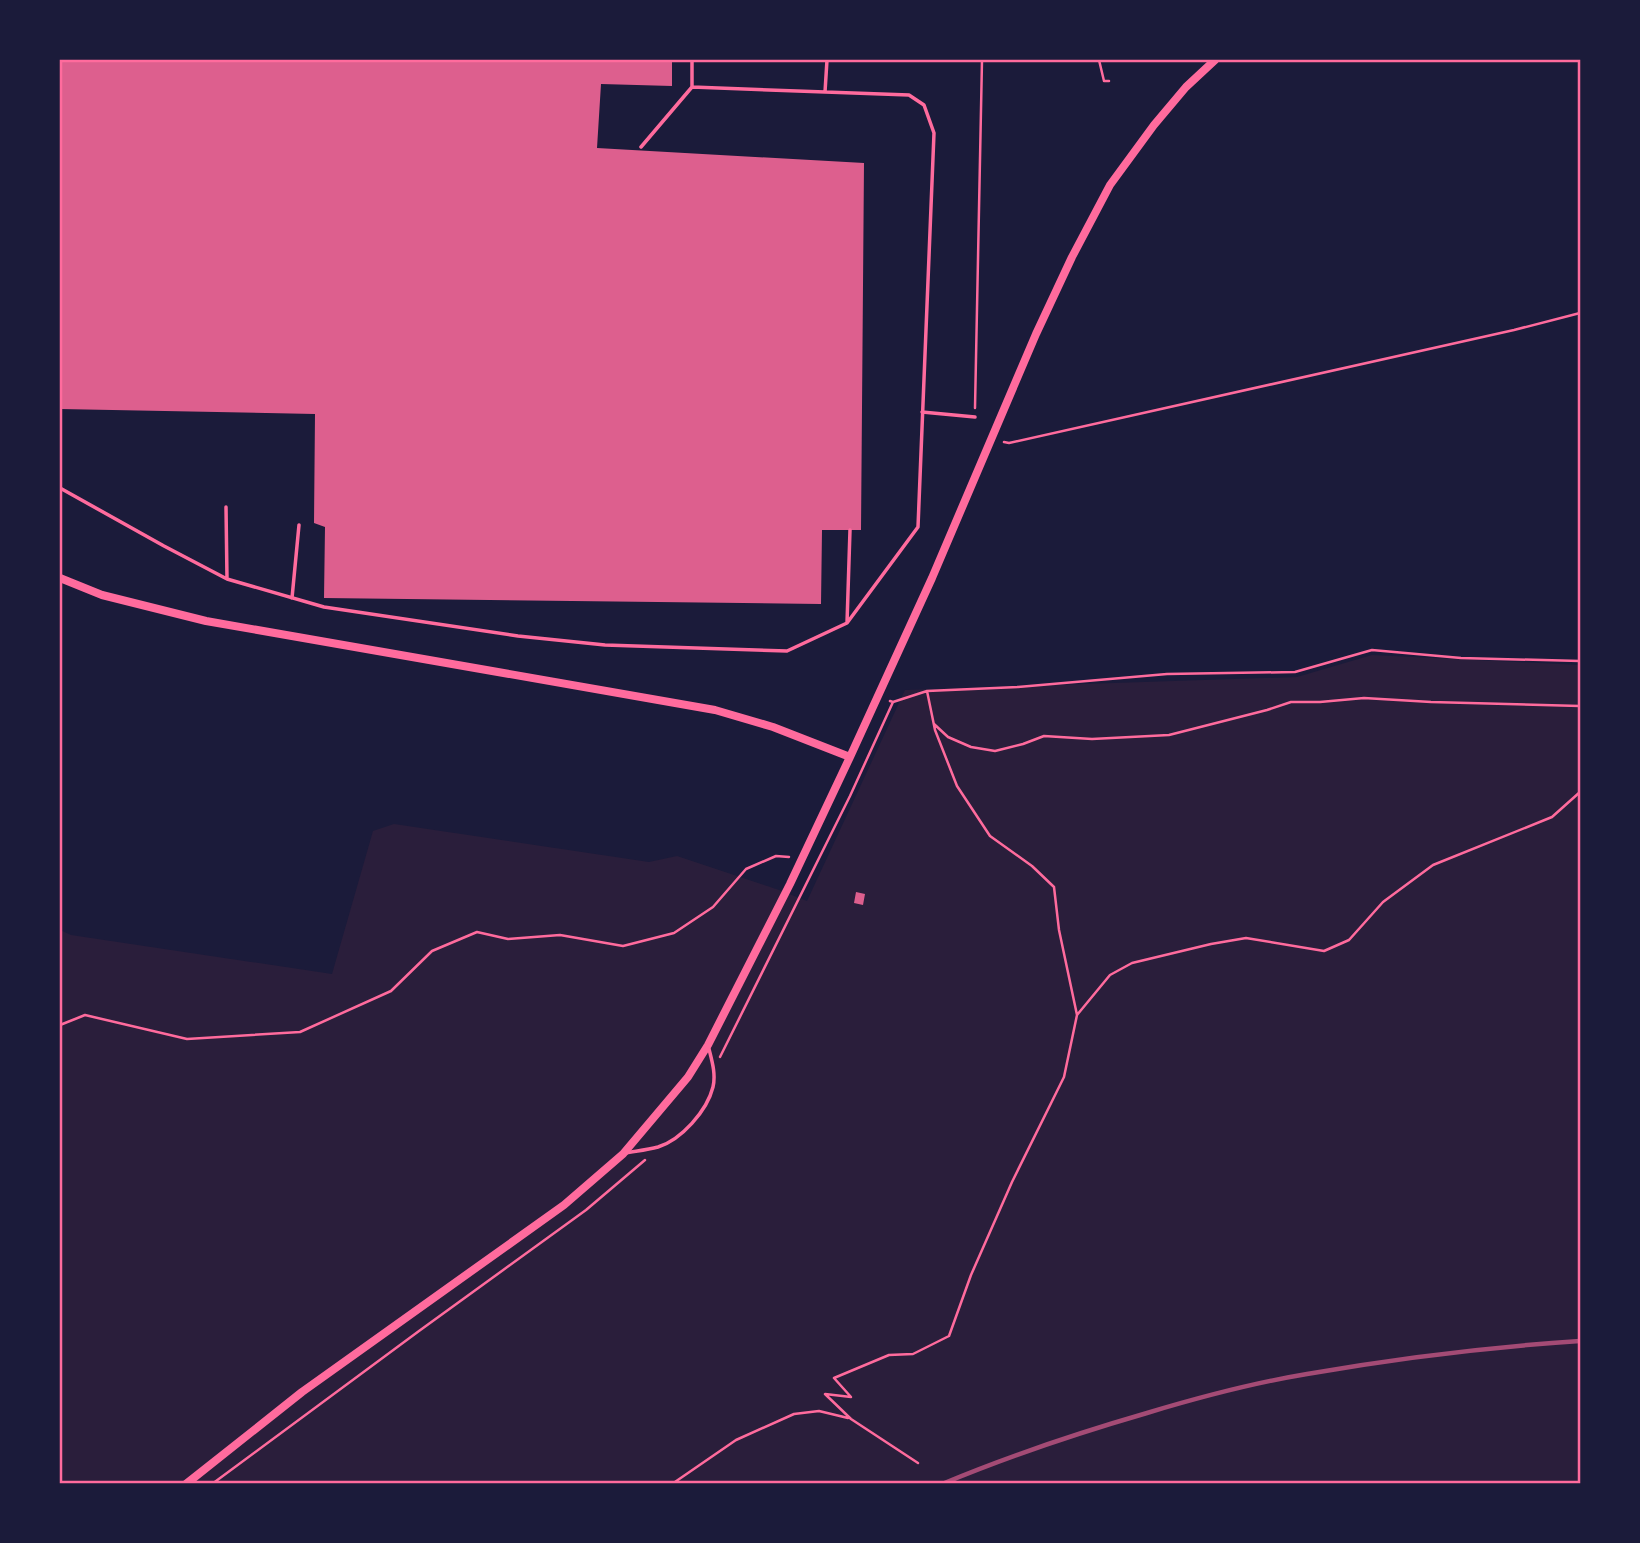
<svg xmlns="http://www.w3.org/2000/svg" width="1640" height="1543" font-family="'Titillium Web',sans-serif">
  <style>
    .green { fill: #2a1e3b }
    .building { fill: #dd5f8e }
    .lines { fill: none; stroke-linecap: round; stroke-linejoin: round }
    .path { stroke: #ff6b9d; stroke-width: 2.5 }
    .service { stroke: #ff6b9d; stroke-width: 3.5 }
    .tertiary { stroke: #ff6b9d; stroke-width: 8 }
    .rail { stroke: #a44b75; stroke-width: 4.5 }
    .neatline { fill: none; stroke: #ff6b9d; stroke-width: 2.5 }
  </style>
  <rect width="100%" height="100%" fill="#1b1b3a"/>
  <path class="green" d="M1372,655L1580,665V1483H60V930L71,935L332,974L373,831L394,824L649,862L677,856L779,890L807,901L905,690L1297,677Z"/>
  <path class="building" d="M60,60H672V86L601,84L597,148L864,163L861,530H822L821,604L324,598L325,527L314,523L315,414L60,409Z
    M856,892L865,894L863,905L854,903Z"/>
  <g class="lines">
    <path class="path" d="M1099,60L1104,81H1109
      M975,408L982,60
      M1004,442L1009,443L1514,330L1580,313
      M890,701L893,702L927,691L1018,687L1167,674L1295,672L1372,650L1461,658L1580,661
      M934,724L948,737L971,747L995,751L1023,744L1044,736L1092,739L1169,735L1267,710L1291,702H1320L1364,698L1431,702L1580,706
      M1077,1015L1110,975L1132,963L1211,944L1246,938L1324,951L1349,940L1383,902L1433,865L1552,817L1580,792
      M60,1025L85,1015L187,1039L300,1032L391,991L432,951L477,932L508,939L560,935L623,946L674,933L713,907L746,869L776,856L789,857
      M720,1057L850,796L893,702
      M918,1463L851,1419L825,1394L851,1397L834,1378L889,1355L913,1354L949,1336L971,1275L1012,1182L1064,1077L1077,1015L1059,930L1054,887L1032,866L990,836L957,786L935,730L927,691
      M212,1484L419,1331L586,1210L645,1160
      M672,1484L736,1440L794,1414L819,1411L848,1418"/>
    <path class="service" d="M692,60V87L825,92L827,60
      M641,147L692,87
      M922,412L975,417
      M60,488L164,546L227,579L324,607L518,636L605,645L787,651L847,623L918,527L934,133L924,105L909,95L825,92
      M226,507L227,579
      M292,598L299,525
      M847,623L850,530
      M625,1153C636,1151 647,1150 658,1147C681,1140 707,1111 713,1087C716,1074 712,1061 709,1049"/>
    <path class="tertiary" d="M60,578L102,595L206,621L715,710L773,727L850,757
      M186,1484L302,1392L564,1205L623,1154L688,1077L708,1045L790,884L850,757L932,578L1036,334L1072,257L1110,185L1154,125L1186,87L1215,60"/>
    <path class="rail" d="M942,1484C1009,1456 1078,1433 1147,1413C1200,1397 1253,1383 1307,1374C1398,1358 1489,1347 1580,1341"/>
  </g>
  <rect width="1640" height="1543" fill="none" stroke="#1b1b3a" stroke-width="122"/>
  <rect x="61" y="61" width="1518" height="1421" class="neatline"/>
</svg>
